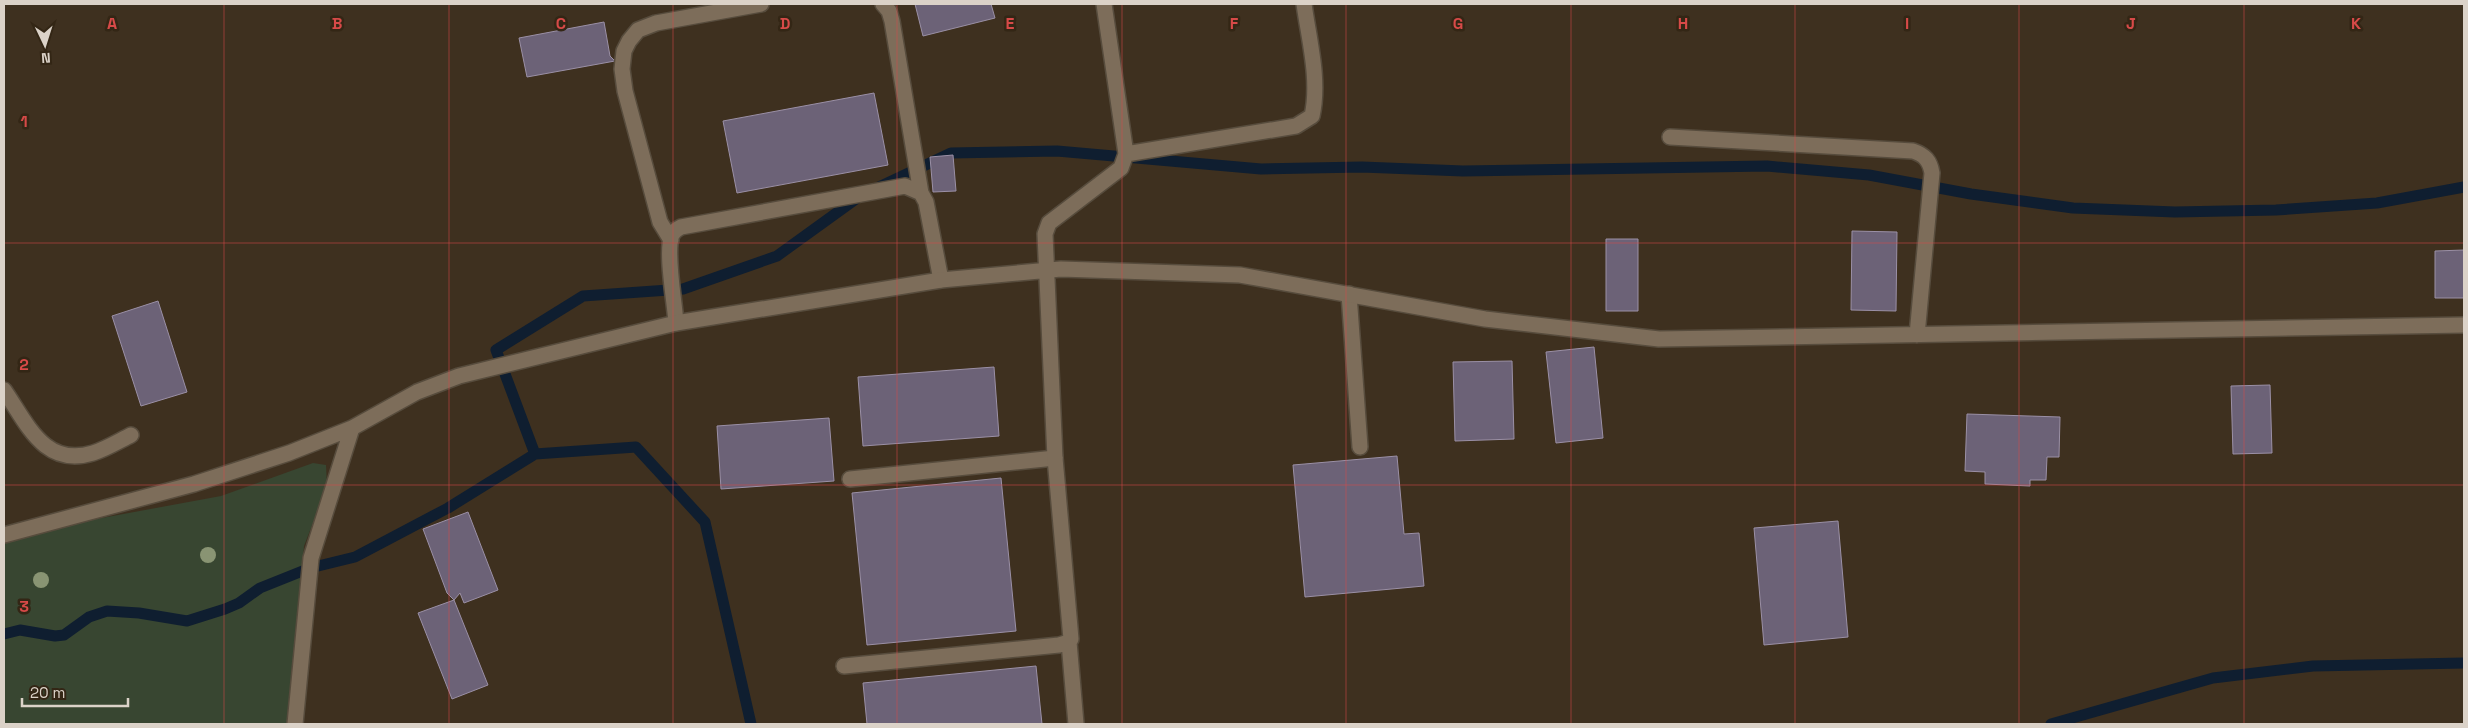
<svg xmlns="http://www.w3.org/2000/svg" width="2468" height="728" font-family="'Space Grotesk',sans-serif">
  <style>
    .green { fill: #384631 }
    .lines { fill: none; stroke-linecap: round; stroke-linejoin: round }
    .stream { stroke: #0f1e30; stroke-width: 11 }
    .building { fill: #6c6277; stroke: #9b90a6 }
    .service-casing { stroke: #574c3d; stroke-width: 18 }
    .minor-casing { stroke: #574c3d; stroke-width: 18 }
    .service { stroke: #7d6d5a; stroke-width: 15 }
    .minor { stroke: #7d6d5a; stroke-width: 15 }
    .tree { fill: #899473 }
    .grid { fill: none; stroke: #d74a48; stroke-width: 1; stroke-opacity: 0.55 }
    .grid-label { font-size: 16px; text-anchor: middle; font-weight: bold; fill: #d74a48; stroke: #332615; stroke-width: 5; stroke-linejoin: round; paint-order: stroke }
  </style>
  <rect width="100%" height="100%" fill="#3e301f"/>
  <path class="green" d="M313,463L326,465L327,487L304,546L290,724H4V536L221,496Z"/>
  <g class="lines">
    <path class="stream" d="M879,187L951,153L1057,151L1261,169L1362,167L1463,171L1767,166L1869,175L1971,194L2073,208L2175,212L2276,210L2377,203L2464,187
      M535,454L496,350L583,296L683,289L777,256L860,196
      M4,634L20,630L55,636L64,635L89,617L107,611L139,613L187,621L225,609L239,603L260,588L310,568L355,557L448,508L535,454L636,447L705,522L751,724
      M2051,724L2213,678L2313,666L2464,663"/>
  </g>
  <path class="building" d="M915,4H991L995,18L923,36Z
    M604,22L610,56L615,61L527,77L519,38Z
    M874,93L888,165L737,193L723,121Z
    M953,155L956,191L933,192L930,157Z
    M1852,231L1897,232L1896,311L1851,310Z
    M1606,239H1638V311H1606Z
    M2464,250V298H2435V251Z
    M158,301L187,392L141,406L112,316Z
    M1594,347L1603,438L1556,443L1546,352Z
    M1512,361L1514,439L1455,441L1453,362Z
    M994,367L999,436L863,446L858,377Z
    M2270,385L2272,453L2233,454L2231,386Z
    M1967,414L2060,417L2059,457H2047L2046,480H2030V486L1985,484V472L1965,471Z
    M829,418L834,481L721,489L717,426Z
    M1397,456L1404,534L1419,533L1424,586L1305,597L1293,465Z
    M1001,478L1016,631L867,645L852,493Z
    M468,512L498,590L464,603L460,593L454,600L447,593L423,529Z
    M1838,521L1848,637L1764,645L1754,528Z
    M454,600L488,685L452,699L418,613Z
    M1036,666L1042,724H867L863,683Z"/>
  <g class="lines">
    <g class="service-casing">
      <path id="service" d="M883,4L889,11L892,21L921,193
        M671,240L660,222L625,91L622,69L624,51L629,41L638,30L656,23L761,4
        M1349,294L1360,447
        M676,323C675,304 665,251 672,235C674,231 677,229 681,227L905,186L921,193L926,202L941,280
        M4,390C27,423 44,468 93,453C106,449 119,441 131,435
        M850,479L1055,458"/>
    </g>
    <g class="minor-casing">
      <path id="minor" d="M1670,137L1913,151C1925,155 1930,161 1932,173L1917,335
        M1126,154L1296,126L1312,116C1320,80 1309,40 1304,4
        M4,535L194,484L289,453L352,428L417,392L459,376L676,323L941,280L1061,269L1240,275L1485,319L1659,339L2464,325
        M1069,642L1076,724
        M844,666L1059,645L1069,642L1071,639L1055,458L1045,234L1049,223L1121,168L1126,154L1104,4
        M295,724L311,558L352,428"/>
    </g>
    <use href="#service" class="service"/>
    <use href="#minor" class="minor"/>
  </g>
  <g class="tree">
    <circle cx="208" cy="555" r="8"/>
    <circle cx="41" cy="580" r="8"/>
  </g>
  <path class="grid" d="M224,4V724M449,4V724M673,4V724M897,4V724M1122,4V724M1346,4V724M1571,4V724M1795,4V724M2019,4V724M2244,4V724M4,243H2464M4,485H2464"/>
  <g class="grid-label">
    <text x="112" y="29">A</text>
    <text x="337" y="29">B</text>
    <text x="561" y="29">C</text>
    <text x="785" y="29">D</text>
    <text x="1010" y="29">E</text>
    <text x="1234" y="29">F</text>
    <text x="1458" y="29">G</text>
    <text x="1683" y="29">H</text>
    <text x="1907" y="29">I</text>
    <text x="2131" y="29">J</text>
    <text x="2356" y="29">K</text>
    <text x="24" y="127">1</text>
    <text x="24" y="370">2</text>
    <text x="24" y="612">3</text>
  </g>
  <rect width="2468" height="728" fill="none" stroke="#dbd2c8" stroke-width="10"/>
  <g transform="translate(45 45) rotate(176)" stroke="#332615" stroke-width="4" paint-order="stroke">
  <path d="M0-4L9 19L0 12L-9 19Z" fill="#dbd2c8"/>
  <text y="-8" font-size="14" font-weight="bold" text-anchor="middle" fill="#dbd2c8">N</text>
  </g>
  <path d="M22 698v8h106v-8" fill="none" stroke="#dbd2c8" stroke-width="2.5"/>
  <text x="30" y="698" font-size="15" fill="#dbd2c8" stroke="#332615" stroke-width="4" paint-order="stroke">20 m</text>
</svg>
